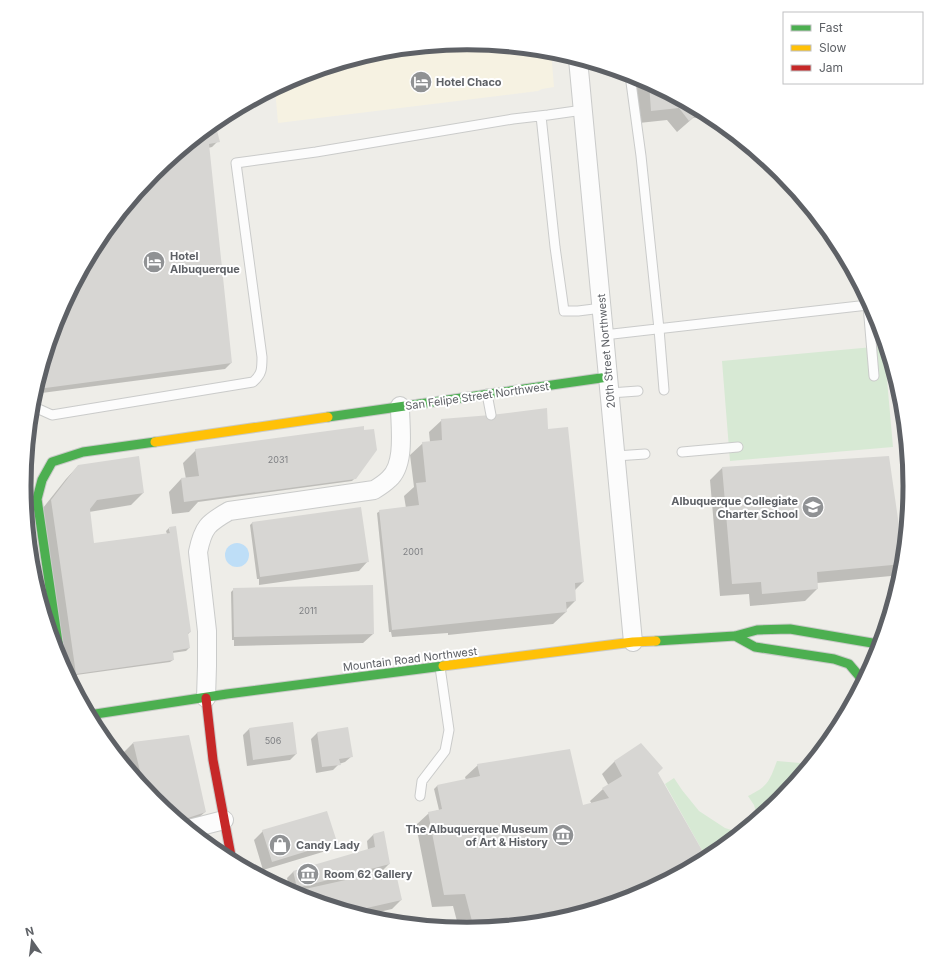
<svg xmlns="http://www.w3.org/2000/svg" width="935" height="973" font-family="Inter,sans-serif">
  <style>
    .commercial { fill: #f6f2e2 }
    .green { fill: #d7e9d4 }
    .water { fill: #bedef7 }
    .shadow { fill: #0003 }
    .building { fill: #d7d6d3 }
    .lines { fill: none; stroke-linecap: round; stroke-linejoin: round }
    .lane-casing { stroke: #cacbca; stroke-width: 11 }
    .street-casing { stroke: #cacbca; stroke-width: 20 }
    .fast-casing { stroke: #c9cac8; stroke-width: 11 }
    .slow-casing { stroke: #c9cac8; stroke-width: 11 }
    .jam-casing { stroke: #c9cac8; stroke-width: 11 }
    .lane { stroke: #fcfcfc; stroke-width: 9 }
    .street { stroke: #fcfcfc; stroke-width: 18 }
    .fast { stroke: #4caf50; stroke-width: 9 }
    .slow { stroke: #ffc107; stroke-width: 9 }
    .jam { stroke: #c62828; stroke-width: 9 }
    .labels { text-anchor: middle; stroke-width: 4; stroke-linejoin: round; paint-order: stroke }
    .number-label { font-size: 9px; fill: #7d7f82 }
    .poi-label { font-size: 11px; font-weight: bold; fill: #5e6166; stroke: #fff; text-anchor: start }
    .street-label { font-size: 11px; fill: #5e6166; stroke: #fff }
    .rim { fill: none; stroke: #5e6166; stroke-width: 5 }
  </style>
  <rect width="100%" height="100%" fill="#eeede8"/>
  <path class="commercial" d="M468,43L551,51L554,87L542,89L538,91L278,123L275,89L298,77L381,51Z"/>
  <path class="green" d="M884,346L893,447L730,461L722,361Z
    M777,761L800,763L802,774L790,790L785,788L777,790L775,795L776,803H777L747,827L748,824L756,812L754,805L748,796C768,786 769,782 777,761Z
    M674,778L682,790L699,811L725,828L741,833L714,855L707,859L665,784Z"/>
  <path class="water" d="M225 555a12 12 0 1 1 24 0a12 12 0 1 1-24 0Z"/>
  <path class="shadow" d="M635,76L637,77L710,116L693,118L677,132L667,120L639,123Z
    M221,118L215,124L218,141L212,147L208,148L231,363L225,369L34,394L58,317L99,240L154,173Z
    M442,420L548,430L583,582L574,591L575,601L566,610V612L553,624L448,635V633L392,637L391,632H389L377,513L380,511L406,508L404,496L414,487L410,455L423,443L430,442L429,432Z
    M196,450L355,478L352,481L198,502L189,512L172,514L169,492L181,479H186L183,463Z
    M78,466L143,493L131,505L89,512L93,544L167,534L166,531L169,528L190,632L187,635L189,648L186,651L172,653L173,660L170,662L69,676L60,660L39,513L66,479Z
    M722,468L903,564L891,576L817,583V589L805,601L750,606L749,594L720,596L710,480Z
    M253,522L368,561L359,571L259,585V579H257L250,525Z
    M234,589L373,634L363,643L234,646V640H232L231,592Z
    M347,728L352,756L345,762L339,764L333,770L316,773L311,739L317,733Z
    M249,729L296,754L290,760L247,766L243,735Z
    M133,743L205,812L195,821L184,825L154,800L128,769L124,752Z
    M641,744L706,860L637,896L554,922L467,930L459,929L453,906L432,907L416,825L429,813L439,810L434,789L437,786L466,780L465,777L478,765L583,806L592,804L590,801L603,789L609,786L602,774L614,762Z
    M263,831L335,842L326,851L263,870L254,840Z
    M383,832L389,864L383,870L367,874L368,876L401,900L392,909L362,916L298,896L289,891H290L287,878L293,872L368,850L367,841L373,835Z"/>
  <path class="building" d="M649,83L680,99L701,111L689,121L679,108L651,111Z
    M215,123L220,142L209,144L232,363L38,389L37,385L58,317L99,240L154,173Z
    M547,408L548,429L568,427L584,582L575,583L576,601L566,602L567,612L460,623L392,630L379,510L419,505L416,483L426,482L422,442L442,440L441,419L491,415Z
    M364,426V430L374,429L377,450L356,479L184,502L181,478L199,476L195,449Z
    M139,456L144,493L97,500L90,509L94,543L170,533L169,527L176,526L191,632L188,633L190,648L173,651L174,660L76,674L51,500L78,465Z
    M889,456L904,561L903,564L817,572L818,589L762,594L761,582L732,584L722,467Z
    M361,507L369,562L260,577L252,522Z
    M373,585L374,634L234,637L233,588Z
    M293,722L297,754L253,760L249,728Z
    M348,727L353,757L339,759L341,765L322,767L317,732Z
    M189,735L206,812L179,821L154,800L144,788L133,742Z
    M641,743L663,768L658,773L707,859L637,896L554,922L474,929L465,894L444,895L428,812L442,809L437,785L480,776L477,764L570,749L583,805L609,798L602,788L622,776L614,761Z
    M327,811L337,842L272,862L262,830Z
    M384,831L390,864L297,888L293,871L375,847L373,834Z
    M208,839L210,846L203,840Z
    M395,869L402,900L349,912L298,896L296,891Z
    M384,915L385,922L371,918Z"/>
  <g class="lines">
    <g class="lane-casing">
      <path id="lane" d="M630,75L641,156L659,329L664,390
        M541,116L555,247L564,311H578L602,308
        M604,335L868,305L874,376
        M610,393L638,391
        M487,394L491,415
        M32,406L52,415L253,382C262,374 262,369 262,357L236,163L316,152L513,119L548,115L583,110
        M682,452L738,447
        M616,456L645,454
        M420,796L422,781L445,751L449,730L440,667"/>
    </g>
    <g class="street-casing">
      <path id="street" d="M578,59L633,642
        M206,698L207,666V631L198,552C203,527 208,523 229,511L374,490C379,487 385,483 389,479C406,464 400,427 400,406
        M189,829L224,820"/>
    </g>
    <g class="fast-casing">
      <path id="fast" d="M328,417L608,377
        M735,636L755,647L834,659L849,664L860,677
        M656,641L735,636L757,630L790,629L878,644
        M61,663L37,499L42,480L52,462L83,452L155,442
        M89,715L227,694L443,666"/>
    </g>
    <g class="slow-casing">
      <path id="slow" d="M155,442L328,417
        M443,666L633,642L656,641"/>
    </g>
    <g class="jam-casing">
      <path id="jam" d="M206,698L213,760L232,861"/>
    </g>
    <use href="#lane" class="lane"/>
    <use href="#street" class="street"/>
    <use href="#fast" class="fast"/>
    <use href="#slow" class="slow"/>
    <use href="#jam" class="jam"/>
  </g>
  <defs>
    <g id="hotel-disc" transform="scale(1.15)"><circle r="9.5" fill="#909294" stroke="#fff"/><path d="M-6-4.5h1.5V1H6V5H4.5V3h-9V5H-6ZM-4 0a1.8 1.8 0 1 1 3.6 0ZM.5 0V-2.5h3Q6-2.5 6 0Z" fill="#fff"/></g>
    <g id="school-disc" transform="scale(1.15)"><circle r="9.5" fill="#909294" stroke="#fff"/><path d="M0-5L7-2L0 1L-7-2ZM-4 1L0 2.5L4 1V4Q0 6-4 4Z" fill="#fff"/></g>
    <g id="museum-disc" transform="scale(1.15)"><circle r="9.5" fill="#909294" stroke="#fff"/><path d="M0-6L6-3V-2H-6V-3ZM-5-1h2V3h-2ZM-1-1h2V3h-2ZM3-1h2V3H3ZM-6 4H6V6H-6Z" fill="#fff"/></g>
    <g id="shop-disc" transform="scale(1.15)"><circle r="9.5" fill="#909294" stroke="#fff"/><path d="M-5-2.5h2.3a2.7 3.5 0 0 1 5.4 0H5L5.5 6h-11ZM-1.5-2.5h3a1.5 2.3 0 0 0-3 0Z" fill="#fff"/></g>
  </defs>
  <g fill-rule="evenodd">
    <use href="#hotel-disc" x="421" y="82"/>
    <use href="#hotel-disc" x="154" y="262"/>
    <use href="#school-disc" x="813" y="507"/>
    <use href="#museum-disc" x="563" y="835"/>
    <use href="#shop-disc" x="280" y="845"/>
    <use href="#museum-disc" x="308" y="874"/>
  </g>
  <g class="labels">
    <g class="number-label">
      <text x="278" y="463">2031</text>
      <text x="413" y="555">2001</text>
      <text x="308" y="614">2011</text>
      <text x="273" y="744">506</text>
    </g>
    <g class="poi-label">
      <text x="436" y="86">Hotel Chaco</text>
      <text x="170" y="260">Hotel<tspan x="170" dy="13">Albuquerque</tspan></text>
      <text x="798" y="505" text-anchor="end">Albuquerque Collegiate<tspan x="798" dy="13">Charter School</tspan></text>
      <text x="548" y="833" text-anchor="end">The Albuquerque Museum<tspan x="548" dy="13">of Art &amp; History</tspan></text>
      <text x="296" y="849">Candy Lady</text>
      <text x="324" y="878">Room 62 Gallery</text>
    </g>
    <g class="street-label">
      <text transform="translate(606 351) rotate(-95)" y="4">20th Street Northwest</text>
      <text transform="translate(477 396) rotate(-8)" y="4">San Felipe Street Northwest</text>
      <text transform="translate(410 659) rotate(-7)" y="4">Mountain Road Northwest</text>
    </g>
  </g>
  <path d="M0 0H935V973H0ZM31 486a436 436 0 1 1 872 0a436 436 0 1 1-872 0Z" fill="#fff" fill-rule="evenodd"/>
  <path class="rim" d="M31 486a436 436 0 1 1 872 0a436 436 0 1 1-872 0Z"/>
  <rect x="783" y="12" width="140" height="72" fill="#ffffff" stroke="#bfc0c2"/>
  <rect x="791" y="25" width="20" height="6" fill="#4caf50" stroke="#bfc0c2"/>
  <text x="819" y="32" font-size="12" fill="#5e6166">Fast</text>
  <rect x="791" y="45" width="20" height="6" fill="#ffc107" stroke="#bfc0c2"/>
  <text x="819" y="52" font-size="12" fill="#5e6166">Slow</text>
  <rect x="791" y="65" width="20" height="6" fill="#c62828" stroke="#bfc0c2"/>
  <text x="819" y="72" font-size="12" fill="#5e6166">Jam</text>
  <g transform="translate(32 941) rotate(346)" stroke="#ffffff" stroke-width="3" paint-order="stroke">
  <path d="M0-3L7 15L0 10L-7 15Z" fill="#5e6166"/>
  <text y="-6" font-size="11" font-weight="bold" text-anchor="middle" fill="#5e6166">N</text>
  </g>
</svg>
